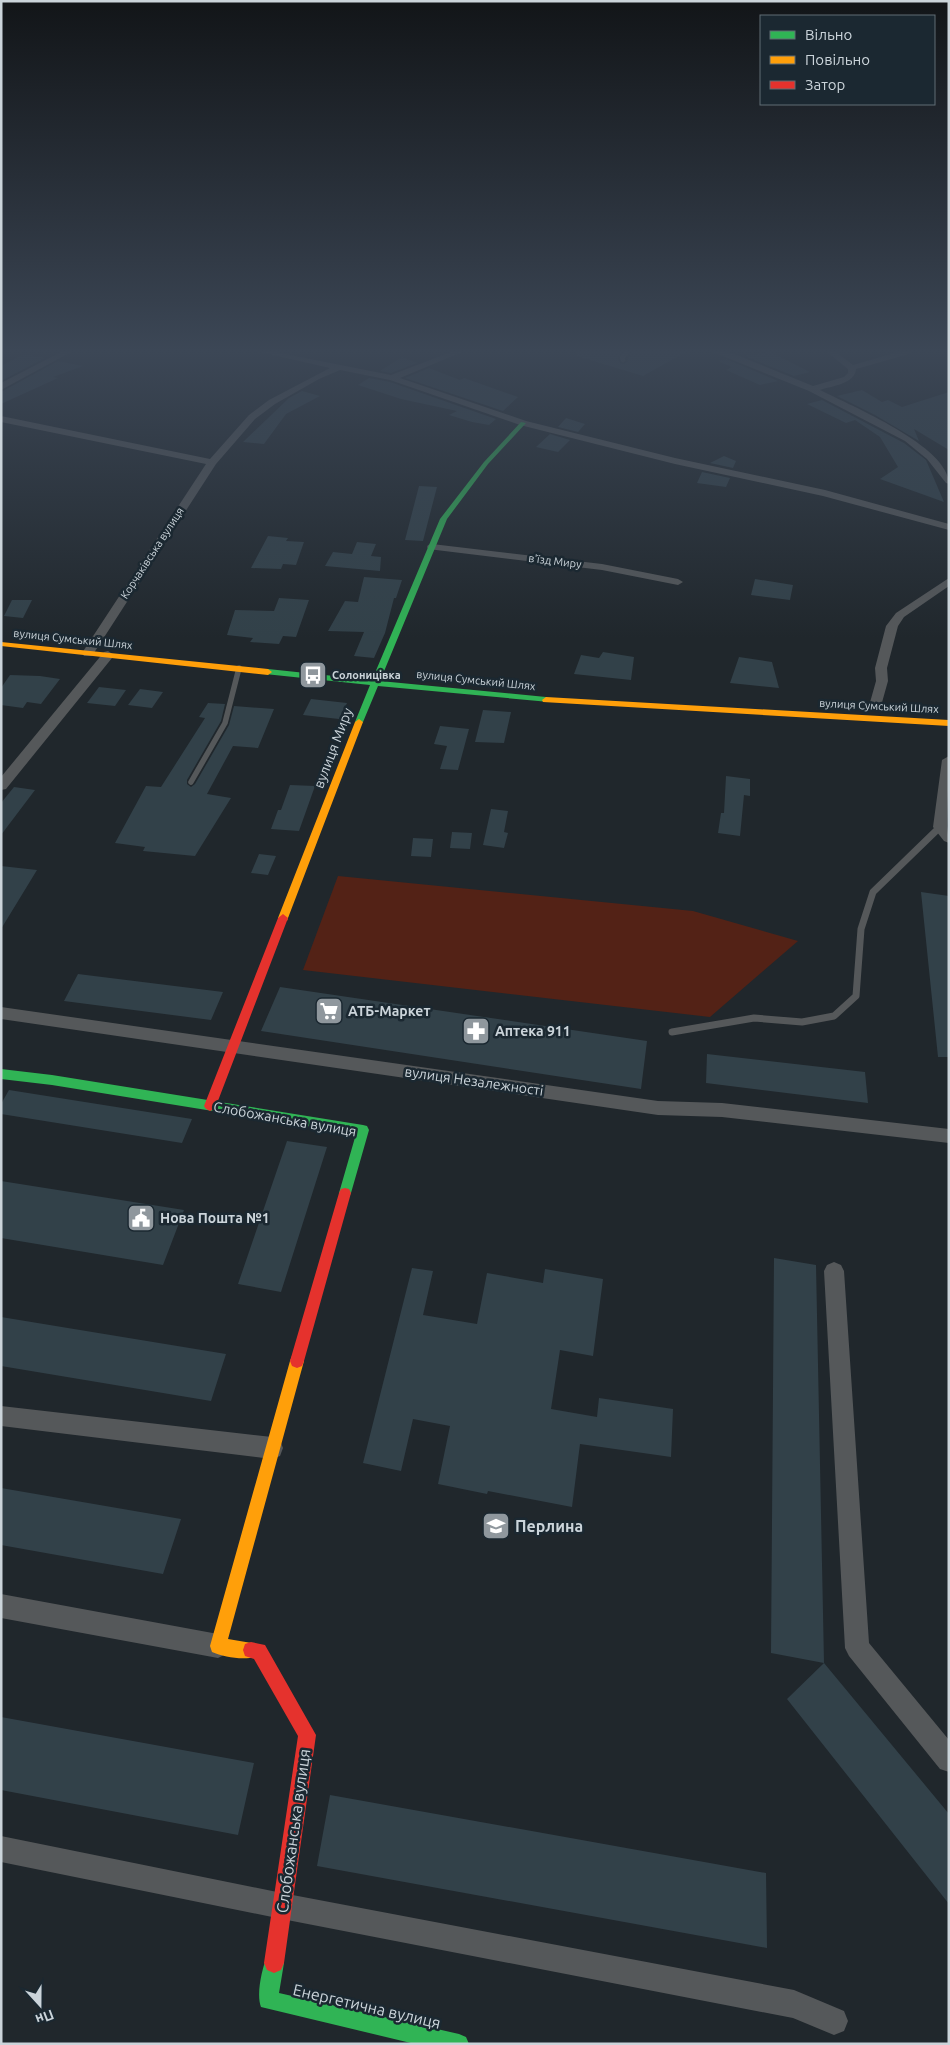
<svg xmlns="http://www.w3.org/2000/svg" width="950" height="2045" font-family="Ubuntu,sans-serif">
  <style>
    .green { fill: #532216 }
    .building { fill: #324149 }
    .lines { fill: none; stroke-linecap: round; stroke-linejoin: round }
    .lane-far2 { stroke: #55585a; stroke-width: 4.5 }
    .lane-far1 { stroke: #55585a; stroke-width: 5.5 }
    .lane { stroke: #55585a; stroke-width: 7 }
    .street { fill: #55585a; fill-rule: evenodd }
    .fast { fill: #30b455; fill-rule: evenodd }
    .slow { fill: #ff9f0a; fill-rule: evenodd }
    .jam { fill: #e5322d; fill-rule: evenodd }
    .labels { text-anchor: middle; stroke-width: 5; stroke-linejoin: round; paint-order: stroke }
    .far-street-label { font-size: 11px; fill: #cbd4da; stroke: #1b2831 }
    .far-poi-label { font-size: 11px; font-weight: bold; fill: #cbd4da; stroke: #1b2831; text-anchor: start }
    .street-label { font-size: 14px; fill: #cbd4da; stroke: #1b2831 }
    .poi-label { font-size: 14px; font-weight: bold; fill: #cbd4da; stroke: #1b2831; text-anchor: start }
    .near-poi-label { font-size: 16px; font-weight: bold; fill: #cbd4da; stroke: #1b2831; text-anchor: start }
    .near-street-label { font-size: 16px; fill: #cbd4da; stroke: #1b2831 }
  </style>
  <rect width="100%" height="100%" fill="#20272c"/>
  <path class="green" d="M338,876L693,911L798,941L710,1017L303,970Z"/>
  <path class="building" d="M577,352H622L618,358L620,363L623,364L627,362L631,352H686L643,376L577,356Z
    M770,352L810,372L794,376L744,356Z
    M24,354L45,358L1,381V366Z
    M402,357L417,363L391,373L380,371Z
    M726,359L778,381L760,385L726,370L732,367L717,361Z
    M58,361L83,366L53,377L58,378L1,404V392Z
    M429,368L460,380L464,378L518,397L503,411L405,378Z
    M369,378L390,382L496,419L489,425L472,422L449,415L457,411L401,399L358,385Z
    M862,390L882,402L888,400L902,407L949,392V450L914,429L919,441L875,415L837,396Z
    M302,391L320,396L286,414L264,444L243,442L289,398Z
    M822,400L904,443L926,460L944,502L880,479L898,467L880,437L855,420L846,423L807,404Z
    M566,418L585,424L578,432L558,427Z
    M550,434L570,440L558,452L536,447Z
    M724,456L736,461L733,468L710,463Z
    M702,472L730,478L726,487L697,483Z
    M419,486L437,487L423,541L405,540Z
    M268,536L288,538L286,541L304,542L296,565L283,564L281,569L251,568Z
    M357,542L376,544L371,556L381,557L380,571L325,566L333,552L352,554Z
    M364,577L402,580L396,598H394L385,633L374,658L354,656L364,632L328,631L345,601L358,602Z
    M755,579L793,585L790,600L751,595Z
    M279,598L309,600L296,637L283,636L279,644L250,642L253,638L227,635L235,610L274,611Z
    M12,600H32L23,618L4,616Z
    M603,652L634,657L631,680L574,674L581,655L599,658Z
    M739,657L772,662L779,688L730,683Z
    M10,675L40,676L60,679L41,704L27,702L23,708L1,705V688Z
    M99,687L126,690L115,706L87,703Z
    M140,689L163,692L152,708L128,705Z
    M311,699L347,703L339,719L303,715Z
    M208,703L225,704L221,721L187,780V784L191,787L195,784L229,725L234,706L274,709L258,748L233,746L207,794L231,798L195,856L143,851L145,847L115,843L146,786L161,787L205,718L199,717Z
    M483,710L511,712L504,743L475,742Z
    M440,726L469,729L458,770L440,769L447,746L434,744Z
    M726,776L750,779V796L744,795L740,836L718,833L721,813H724Z
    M290,785L315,786L299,831L271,829L278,810H281Z
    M14,787L35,790L1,835V803Z
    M491,809L508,811L504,832L508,833L504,848L483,845Z
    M452,832L472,833L470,849L450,848Z
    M413,838L433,839L431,857L411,856Z
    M259,854L276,856L268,875L251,873Z
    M1,866L37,870L1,929Z
    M921,892L949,896V1057H938Z
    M78,974L223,992L211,1020L64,1001Z
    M280,987L647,1041L641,1089L261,1031Z
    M707,1054L865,1072L868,1103L706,1083Z
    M9,1090L192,1119L182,1143L1,1114V1104Z
    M287,1141L327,1147L281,1292L238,1284Z
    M1,1181L184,1210L163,1265L1,1238Z
    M774,1258L816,1265L824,1663L771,1653Z
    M412,1268L433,1271L423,1315L477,1324L487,1273L543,1283L545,1269L603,1279L593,1356L560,1350L551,1409L597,1417L599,1398L673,1409L671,1457L580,1444L572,1507L488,1491L487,1494L438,1484L450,1426L413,1419L401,1471L363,1463Z
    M1,1317L226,1354L211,1401L1,1366Z
    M1,1488L181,1519L163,1574L1,1545Z
    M824,1663L949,1814V1904L787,1699Z
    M1,1717L254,1763L238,1835L1,1790Z
    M330,1795L766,1873L767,1948L317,1866Z"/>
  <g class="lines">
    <path class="lane-far2" d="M623,360L622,358L627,352"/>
    <path class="lane-far1" d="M191,782L225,723L239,668"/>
    <path class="lane" d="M672,1032L754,1018L802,1022L834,1016L856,996L861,929L873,892L940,827"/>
    <path class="street" d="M61,352H71L1,390V383Z
      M260,352H275L391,375L451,352H462L400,378L526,421L675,458L825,490L949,524V530L823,496L675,464L520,425L390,380L340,370L319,379L275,404L255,419L216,464L92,656H84L82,653L206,464L1,422V416L210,459L249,415L269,400L330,368Z
      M713,352H725L737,355L813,386L844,377L848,373V369L827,352H836L853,365L898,352H910L909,354L856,369C855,384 831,386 820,390C851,406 949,446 949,484L946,483L927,459L905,441L809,391Z
      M432,544L602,564L678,579L683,582L678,585L602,570L428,549L427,547L428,545Z
      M949,578V586L904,617L898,626L887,668L888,681L881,706L875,710L871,709L869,706L876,681L875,668L886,626L896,613Z
      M108,651L114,655L112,658L6,789L1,790V777L104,652Z
      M949,756L947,826L949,843L944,841L933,827L942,760Z
      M1,1007L658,1101L722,1103L949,1129V1143L722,1117L658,1115L1,1019Z
      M834,1262L841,1265L844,1271L869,1643L949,1740V1772L940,1769L849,1656L845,1648L824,1271L827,1265Z
      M1,1406L272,1437L280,1440L283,1448L280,1456L272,1459L1,1426Z
      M1,1594L218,1634L226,1638L230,1646L226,1654L218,1658L1,1618Z
      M1,1836L282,1893L794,1990L844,2011L848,2021L844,2031L834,2035L793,2018L282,1919L1,1862Z"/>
    <path class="fast" d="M521,422L526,423L488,464L447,519L380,681L546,697L550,700L549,702L378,686L363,722L359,725L355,722L370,685L265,674V670L268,669L372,680L440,519L484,462Z
      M1,1069L52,1075L363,1125L367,1126L369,1130L351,1193L349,1197L345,1198L341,1197L339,1193L356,1134L52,1085L1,1079Z
      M274,1953L281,1956L284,1963L279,1993L459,2034L466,2037L469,2044H415L261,2007C256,1994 262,1969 267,1956Z"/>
    <path class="slow" d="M1,642L268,669L272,672L268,675L1,646Z
      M546,697L949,720V726L543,702L542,700Z
      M359,719L363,722L288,918L287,921H279L278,918L355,722Z
      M297,1354L302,1356L304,1361L228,1639L257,1644L259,1650L257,1656C245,1661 224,1657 212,1652L210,1646L290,1361L292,1356Z"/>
    <path class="jam" d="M283,914L288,918L216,1106L214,1109L210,1111L206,1109L204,1106L278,918Z
      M345,1188L349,1189L351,1193L304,1361L302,1366L297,1368L292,1366L290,1361L339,1193L341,1189Z
      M251,1642L265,1645L316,1735L284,1963L281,1970L274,1973L267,1970L264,1963L298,1736L254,1659L245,1656L243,1650L245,1644Z"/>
  </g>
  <linearGradient id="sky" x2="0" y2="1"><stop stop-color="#121518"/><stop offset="0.55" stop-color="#3c4756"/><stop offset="1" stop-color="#3c4756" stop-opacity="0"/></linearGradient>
  <rect width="950" height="638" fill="url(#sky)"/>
  <defs>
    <g id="bus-square" transform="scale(1.4375)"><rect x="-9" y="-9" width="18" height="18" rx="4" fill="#8f979d" stroke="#1b2831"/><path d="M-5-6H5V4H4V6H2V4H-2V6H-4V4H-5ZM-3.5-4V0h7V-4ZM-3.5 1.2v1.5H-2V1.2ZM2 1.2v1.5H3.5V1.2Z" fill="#fff"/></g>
    <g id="supermarket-square" transform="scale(1.4375)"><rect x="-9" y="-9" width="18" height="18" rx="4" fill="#8f979d" stroke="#1b2831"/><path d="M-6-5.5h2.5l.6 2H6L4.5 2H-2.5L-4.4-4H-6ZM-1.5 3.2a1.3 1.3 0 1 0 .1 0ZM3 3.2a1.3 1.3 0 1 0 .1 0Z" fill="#fff"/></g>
    <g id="pharmacy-square" transform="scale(1.4375)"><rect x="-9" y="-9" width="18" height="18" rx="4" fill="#8f979d" stroke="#1b2831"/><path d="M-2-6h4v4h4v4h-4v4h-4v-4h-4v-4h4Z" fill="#fff"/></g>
    <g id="civic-square" transform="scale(1.4375)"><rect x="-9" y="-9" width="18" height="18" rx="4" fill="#8f979d" stroke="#1b2831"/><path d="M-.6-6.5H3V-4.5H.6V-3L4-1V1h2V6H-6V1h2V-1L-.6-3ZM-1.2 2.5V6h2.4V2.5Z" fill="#fff"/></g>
    <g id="school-square" transform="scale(1.4375)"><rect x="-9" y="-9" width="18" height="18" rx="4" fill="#8f979d" stroke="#1b2831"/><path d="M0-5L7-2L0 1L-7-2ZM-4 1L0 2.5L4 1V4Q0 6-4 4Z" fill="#fff"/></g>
  </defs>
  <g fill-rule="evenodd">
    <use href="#bus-square" x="313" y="675"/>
    <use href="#supermarket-square" x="329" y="1011"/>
    <use href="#pharmacy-square" x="476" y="1031"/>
    <use href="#civic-square" x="141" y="1218"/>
    <use href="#school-square" x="496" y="1526"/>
  </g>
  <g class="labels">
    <g class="far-street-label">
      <text transform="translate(152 553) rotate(-57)" y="4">Корчаківська вулиця</text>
      <text transform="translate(555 561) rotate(7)" y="4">в'їзд Миру</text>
      <text transform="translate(73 639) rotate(6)" y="4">вулиця Сумський Шлях</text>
      <text transform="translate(476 680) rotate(6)" y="4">вулиця Сумський Шлях</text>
      <text transform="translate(879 706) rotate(3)" y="4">вулиця Сумський Шлях</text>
    </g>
    <g class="far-poi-label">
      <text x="332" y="679">Солоницівка</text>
    </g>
    <g class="street-label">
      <text transform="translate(333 748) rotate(-69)" y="5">вулиця Миру</text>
      <text transform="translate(474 1081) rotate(8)" y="5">вулиця Незалежності</text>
      <text transform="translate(285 1119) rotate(10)" y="5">Слобожанська вулиця</text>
    </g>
    <g class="poi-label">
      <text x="348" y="1016">АТБ-Маркет</text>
      <text x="495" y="1036">Аптека 911</text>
      <text x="160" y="1223">Нова Пошта №1</text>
    </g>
    <g class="near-poi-label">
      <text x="515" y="1532">Перлина</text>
    </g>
    <g class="near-street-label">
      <text transform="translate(293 1831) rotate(-82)" y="6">Слобожанська вулиця</text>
      <text transform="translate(367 2006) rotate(13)" y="6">Енергетична вулиця</text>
    </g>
  </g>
  <rect width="950" height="2045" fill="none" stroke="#cbd4da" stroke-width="5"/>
  <rect x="760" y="15" width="175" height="90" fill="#1b2831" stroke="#616d75"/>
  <rect x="770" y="31" width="25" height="8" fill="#30b455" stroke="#616d75"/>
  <text x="805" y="40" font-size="15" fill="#cbd4da">Вільно</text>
  <rect x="770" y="56" width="25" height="8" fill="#ff9f0a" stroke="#616d75"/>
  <text x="805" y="65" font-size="15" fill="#cbd4da">Повільно</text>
  <rect x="770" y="81" width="25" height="8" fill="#e5322d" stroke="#616d75"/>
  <text x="805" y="90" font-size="15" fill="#cbd4da">Затор</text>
  <g transform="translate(40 2005) rotate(159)" stroke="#1b2831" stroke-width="4" paint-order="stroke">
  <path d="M0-4L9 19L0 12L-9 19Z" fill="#cbd4da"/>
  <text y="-8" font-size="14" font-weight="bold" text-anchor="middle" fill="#cbd4da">Пн</text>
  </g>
</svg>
